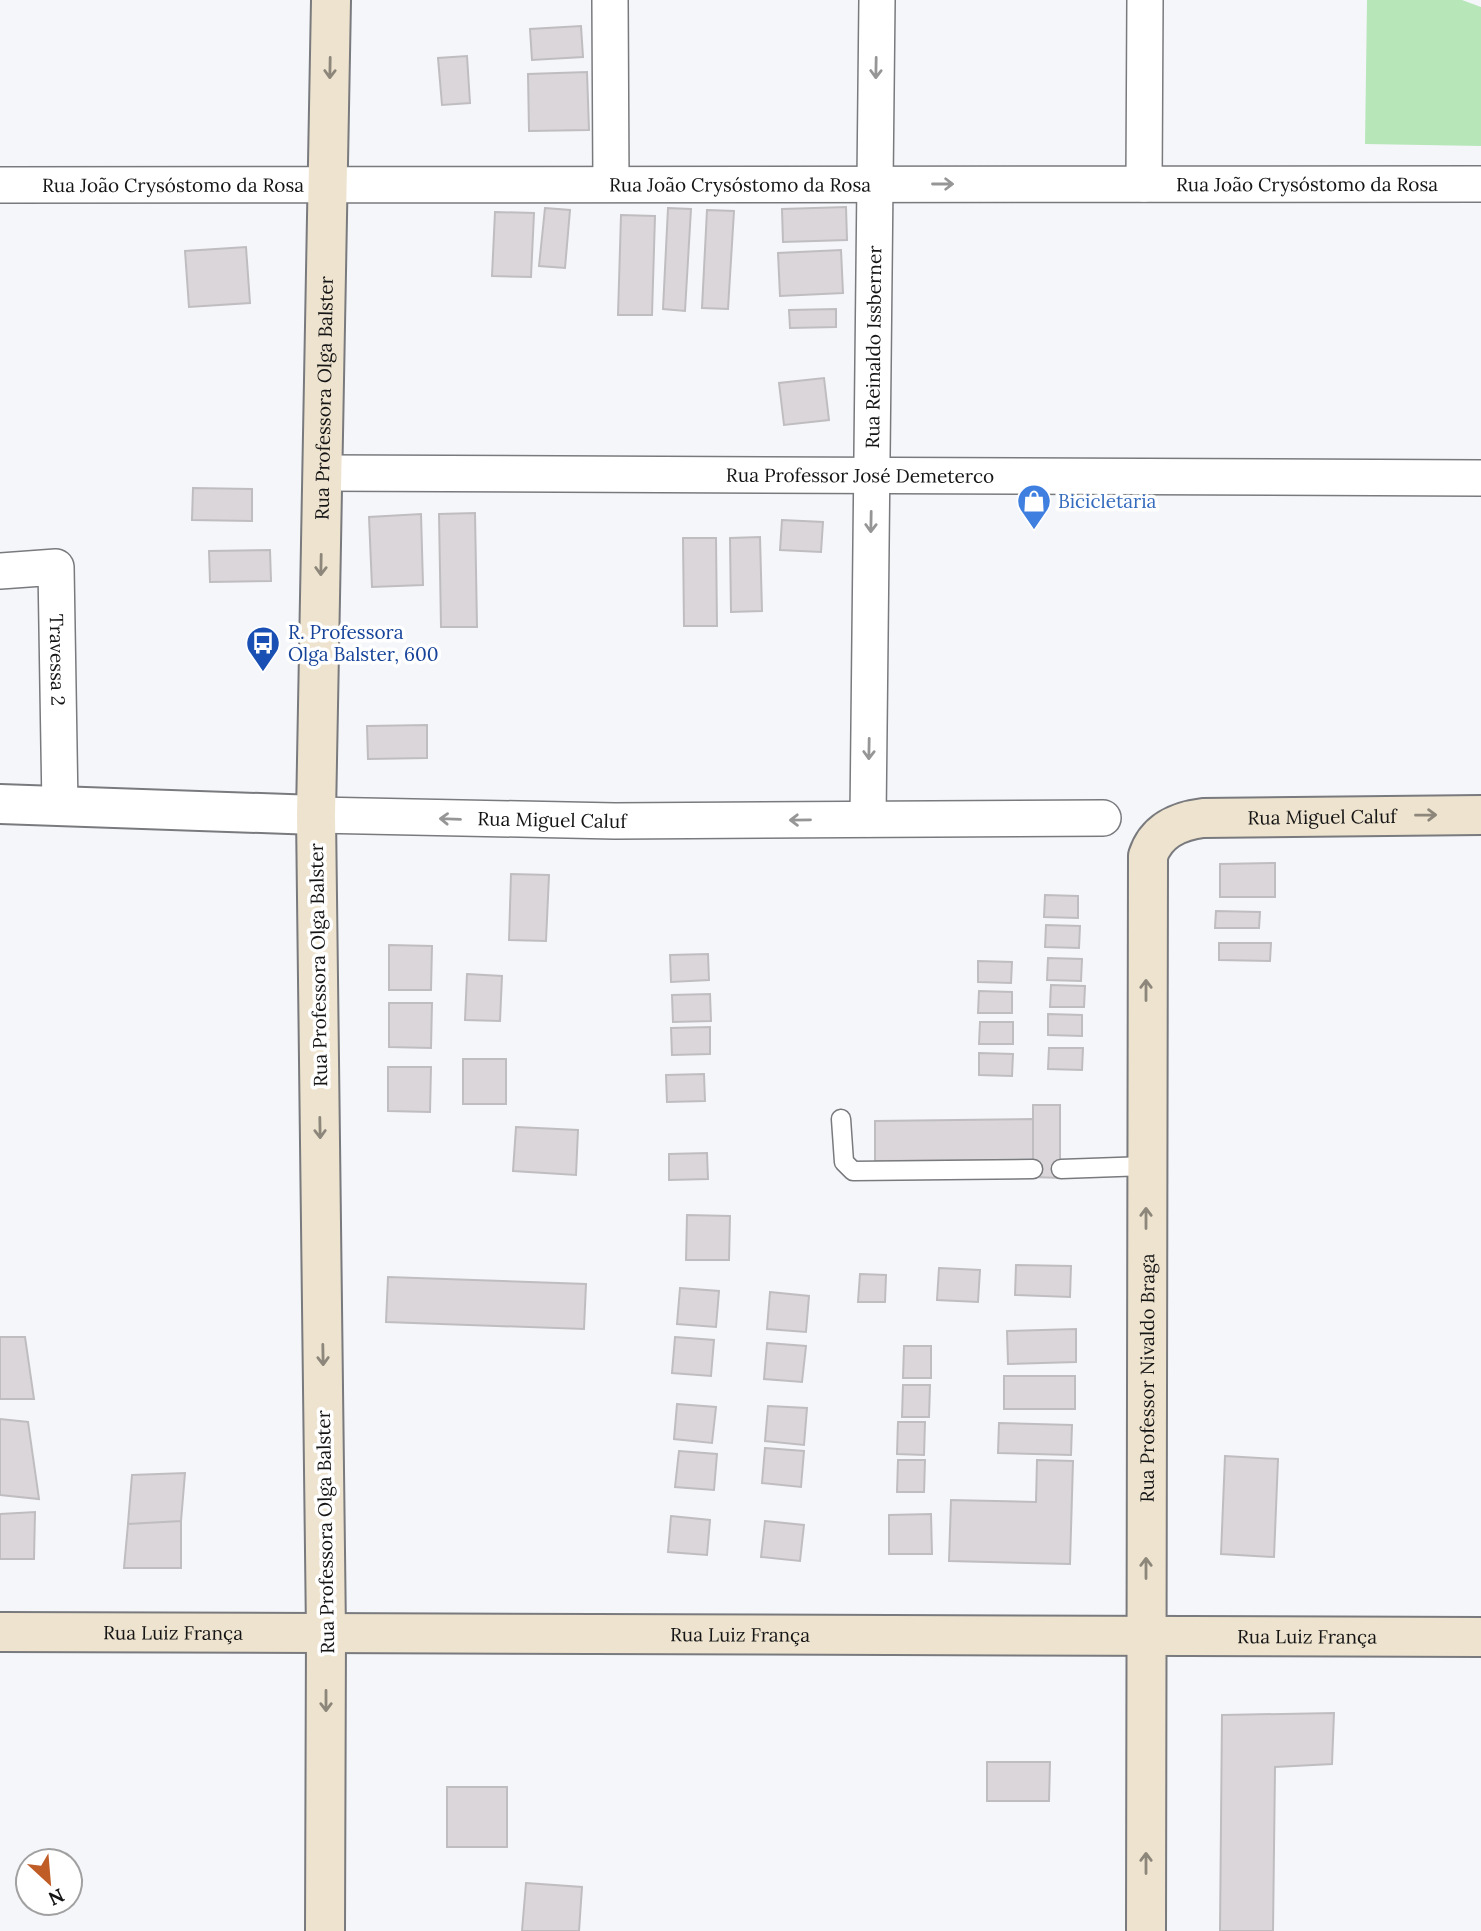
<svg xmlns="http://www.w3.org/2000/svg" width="1481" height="1931" font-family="Lora,serif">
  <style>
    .green { fill: #b7e7b8 }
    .building { fill: #dad6d9; stroke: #c0bdc0; stroke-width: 2 }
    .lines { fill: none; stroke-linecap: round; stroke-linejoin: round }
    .service-casing { stroke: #797a7d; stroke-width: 21 }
    .minor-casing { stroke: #797a7d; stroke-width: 38 }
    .tertiary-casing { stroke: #797a7d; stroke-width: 42 }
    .secondary-casing { stroke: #797a7d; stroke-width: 42 }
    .service { stroke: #fff; stroke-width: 18 }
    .minor { stroke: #fff; stroke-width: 35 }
    .tertiary { stroke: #fff; stroke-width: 38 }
    .secondary { stroke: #eee3ce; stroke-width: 38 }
    .oneway { stroke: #8c867b }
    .oneway2 { stroke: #969696 }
    .labels { text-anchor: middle; stroke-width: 7; stroke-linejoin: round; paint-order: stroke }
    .street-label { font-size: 19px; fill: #151516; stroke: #fff }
    .shop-label { font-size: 19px; fill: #366cbe; stroke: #fff; text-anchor: start }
    .transit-label { font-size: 19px; fill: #164399; stroke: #fff; text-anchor: start }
  </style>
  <rect width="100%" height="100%" fill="#f5f6fa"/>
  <path class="green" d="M1367,0H1462L1481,7V146L1365,144Z"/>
  <path class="building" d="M581,26L583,57L532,60L530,29Z
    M467,56L470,103L442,105L438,58Z
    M587,72L589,130L529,131L528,74Z
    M846,207L847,240L783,242L782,209Z
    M545,208L570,210L565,268L539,266Z
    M668,208L691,209L685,311L663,309Z
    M707,210L734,211L728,309L702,308Z
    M495,212L534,213L531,277L492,276Z
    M621,215L655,216L652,315H618Z
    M246,247L250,303L189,307L185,251Z
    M841,250L843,293L780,296L778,253Z
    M836,309V327L790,328L789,310Z
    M824,378L829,420L784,425L779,383Z
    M193,488L252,489V521L192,520Z
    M475,513L477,627H441L439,514Z
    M421,514L423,585L372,587L369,517Z
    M782,520L823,522L821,552L780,550Z
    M760,537L762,611L731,612L730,538Z
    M683,538H716L717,626H684Z
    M270,550L271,581L210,582L209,551Z
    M427,725V758L368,759L367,726Z
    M1275,863V897H1220V864Z
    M511,874L549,875L546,941L509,940Z
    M1045,895L1078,896V918L1044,917Z
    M1216,911L1260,912L1259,928H1215Z
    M1046,925L1080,926L1079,948L1045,947Z
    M1219,943H1271L1270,961L1219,960Z
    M389,945L432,946L431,990H389Z
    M708,954L709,980L671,982L670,955Z
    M1048,958L1082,959L1081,981L1047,980Z
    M978,961L1012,962L1011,983L978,982Z
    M467,974L502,976L500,1021L465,1020Z
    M1051,985L1085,986L1084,1007H1050Z
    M979,991L1012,992V1013H978Z
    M710,994L711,1021L673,1022L672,995Z
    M389,1003H432L431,1048L389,1047Z
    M1048,1014L1082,1015V1036L1048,1035Z
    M980,1022H1013V1044H979Z
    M710,1027V1054L672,1055L671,1028Z
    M1049,1048H1083L1082,1070L1048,1069Z
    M979,1053L1013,1054L1012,1076L979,1075Z
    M463,1059H506V1104H463Z
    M388,1067H431L430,1112L388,1111Z
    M704,1074L705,1101L667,1102L666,1075Z
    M1033,1105H1060V1178L1033,1177Z
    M1033,1119V1160L875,1161V1121Z
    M516,1127L578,1130L576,1175L513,1171Z
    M707,1153L708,1179L669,1180V1154Z
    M687,1215L730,1216L729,1260H686Z
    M1016,1265L1071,1266L1070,1297L1015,1295Z
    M939,1268L980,1270L978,1302L937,1300Z
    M860,1274L886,1275L885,1302H858Z
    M388,1277L586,1284L584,1329L386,1322Z
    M680,1288L719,1291L716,1327L677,1324Z
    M770,1292L809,1296L806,1332L767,1329Z
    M1076,1329V1362L1008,1364L1007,1331Z
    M0,1337H25L34,1399H0Z
    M675,1337L714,1340L711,1376L672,1373Z
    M767,1343L806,1346L802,1382L764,1379Z
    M904,1346H931V1378H903Z
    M1004,1376H1075V1409H1004Z
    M903,1385H930L929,1417H902Z
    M677,1404L716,1407L712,1443L674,1439Z
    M768,1406L807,1408L804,1445L765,1441Z
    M0,1419L28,1422L39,1499L0,1495Z
    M898,1422H925L924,1455L897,1454Z
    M999,1423L1072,1425L1071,1455L998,1453Z
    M765,1448L804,1451L801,1487L762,1483Z
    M679,1451L717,1454L714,1490L675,1487Z
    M1225,1456L1278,1459L1274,1557L1221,1554Z
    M898,1460H925L924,1492H897Z
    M1037,1460L1073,1461L1070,1564L949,1561L951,1500L1036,1502Z
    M185,1473L181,1521L128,1524L132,1475Z
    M35,1512L34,1559H0V1514Z
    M931,1514L932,1554H889V1515Z
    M671,1516L710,1520L707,1555L668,1552Z
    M181,1521V1568H124L128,1524Z
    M765,1521L804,1525L800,1561L761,1557Z
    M1334,1713L1332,1764L1275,1767L1273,1931H1220L1222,1715Z
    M987,1762H1050L1049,1801H987Z
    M447,1787H507V1847H447Z
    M526,1883L582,1887L579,1931H522Z"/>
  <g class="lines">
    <g class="service-casing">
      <path id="service" d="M841,1119L844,1162L853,1171L1033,1169
        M1061,1169L1146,1166"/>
    </g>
    <g class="minor-casing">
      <g id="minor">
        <path d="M610,0L611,184"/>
        <path d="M1144,184L1145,0"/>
        <path id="s1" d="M0,185L1481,184"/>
        <path id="s2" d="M323,473L1481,478"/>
        <path id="s3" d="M0,571L56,567L60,807"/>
        <path id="s4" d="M316,815L615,821L1103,818"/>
        <path id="s5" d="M868,819L877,0"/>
      </g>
    </g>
    <g class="tertiary-casing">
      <path id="tertiary" d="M0,804L316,815"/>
    </g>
    <g class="secondary-casing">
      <g id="secondary">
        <path id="s6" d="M0,1632L1481,1637"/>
        <path id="s7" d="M325,1931L326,1633L316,815L331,0"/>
        <path id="s8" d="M1146,1931L1148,856C1156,831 1178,821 1203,818L1481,815"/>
      </g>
    </g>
    <use href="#service" class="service"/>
    <use href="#minor" class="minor"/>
    <use href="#tertiary" class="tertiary"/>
    <use href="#secondary" class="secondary"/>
  </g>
  <defs><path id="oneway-shaft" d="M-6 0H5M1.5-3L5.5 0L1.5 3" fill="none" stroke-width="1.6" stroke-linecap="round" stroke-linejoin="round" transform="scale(1.75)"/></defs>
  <g class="oneway">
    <use href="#oneway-shaft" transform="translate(330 68) rotate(91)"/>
    <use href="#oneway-shaft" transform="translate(321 565) rotate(91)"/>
    <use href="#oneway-shaft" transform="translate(1426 815) rotate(-1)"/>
    <use href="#oneway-shaft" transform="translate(1146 990) rotate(-90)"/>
    <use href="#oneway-shaft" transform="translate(320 1128) rotate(89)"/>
    <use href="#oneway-shaft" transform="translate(1146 1218) rotate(-90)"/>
    <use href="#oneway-shaft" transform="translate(323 1355) rotate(89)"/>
    <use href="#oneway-shaft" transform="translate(1146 1568) rotate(-90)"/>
    <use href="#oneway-shaft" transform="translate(326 1701) rotate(90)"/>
    <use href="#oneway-shaft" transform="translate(1146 1863) rotate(-90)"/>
  </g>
  <g class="oneway2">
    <use href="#oneway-shaft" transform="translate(876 68) rotate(91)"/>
    <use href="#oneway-shaft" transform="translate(943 184)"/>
    <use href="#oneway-shaft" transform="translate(871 522) rotate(91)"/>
    <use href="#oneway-shaft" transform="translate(869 749) rotate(91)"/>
    <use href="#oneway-shaft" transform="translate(450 819) rotate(-178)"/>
    <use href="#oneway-shaft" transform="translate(800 820) rotate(179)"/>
  </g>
  <defs>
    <g id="shop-pin" transform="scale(1.75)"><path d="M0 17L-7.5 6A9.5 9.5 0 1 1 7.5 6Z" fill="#3f7fe0" stroke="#fff"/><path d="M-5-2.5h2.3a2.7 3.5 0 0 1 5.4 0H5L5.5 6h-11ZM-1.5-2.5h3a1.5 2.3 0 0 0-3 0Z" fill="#fff"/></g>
    <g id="bus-pin" transform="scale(1.75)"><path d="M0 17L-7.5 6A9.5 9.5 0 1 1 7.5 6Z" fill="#1a4fb4" stroke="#fff"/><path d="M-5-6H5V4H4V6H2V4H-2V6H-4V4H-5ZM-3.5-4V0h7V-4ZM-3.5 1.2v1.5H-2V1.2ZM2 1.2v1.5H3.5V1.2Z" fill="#fff"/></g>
  </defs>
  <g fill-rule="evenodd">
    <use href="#shop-pin" x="1034" y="501"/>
    <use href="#bus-pin" x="263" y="643"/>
  </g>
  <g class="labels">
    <g class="street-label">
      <text dy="7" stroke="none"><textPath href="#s1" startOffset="740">Rua João Crysóstomo da Rosa</textPath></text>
      <text dy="7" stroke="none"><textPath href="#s1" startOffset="1307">Rua João Crysóstomo da Rosa</textPath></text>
      <text dy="7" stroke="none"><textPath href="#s1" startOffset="173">Rua João Crysóstomo da Rosa</textPath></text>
      <text dy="7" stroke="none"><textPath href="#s5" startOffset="472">Rua Reinaldo Issberner</textPath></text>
      <text dy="7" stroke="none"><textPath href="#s7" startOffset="1533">Rua Professora Olga Balster</textPath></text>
      <text dy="7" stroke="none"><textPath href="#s2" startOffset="537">Rua Professor José Demeterco</textPath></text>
      <text dy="7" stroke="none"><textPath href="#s3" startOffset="149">Travessa 2</textPath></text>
      <text dy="7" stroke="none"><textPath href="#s8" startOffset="1265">Rua Miguel Caluf</textPath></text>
      <text dy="7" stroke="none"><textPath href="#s4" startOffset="236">Rua Miguel Caluf</textPath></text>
      <text transform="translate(318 965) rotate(-91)" y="7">Rua Professora Olga Balster</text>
      <text dy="7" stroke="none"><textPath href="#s8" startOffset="553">Rua Professor Nivaldo Braga</textPath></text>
      <text transform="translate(325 1532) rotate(-91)" y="7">Rua Professora Olga Balster</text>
      <text dy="7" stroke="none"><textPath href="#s6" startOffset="173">Rua Luiz França</textPath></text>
      <text dy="7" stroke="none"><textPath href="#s6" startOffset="740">Rua Luiz França</textPath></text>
      <text dy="7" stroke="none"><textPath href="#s6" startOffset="1307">Rua Luiz França</textPath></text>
    </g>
    <g class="shop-label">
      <text x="1058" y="508">Bicicletaria</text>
    </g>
    <g class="transit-label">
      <text x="288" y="639">R. Professora<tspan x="288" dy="22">Olga Balster, 600</tspan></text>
    </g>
  </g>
  <g transform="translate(49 1882) rotate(154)"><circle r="33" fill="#ffffff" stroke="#a1a1a2" stroke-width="2"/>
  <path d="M0-5L12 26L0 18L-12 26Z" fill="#c05c26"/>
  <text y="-10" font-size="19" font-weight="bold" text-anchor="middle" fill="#151516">N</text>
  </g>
</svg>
